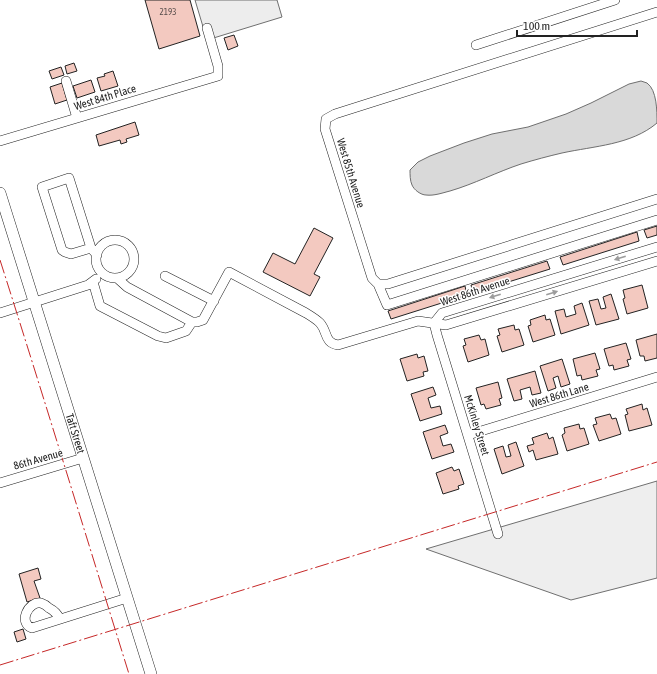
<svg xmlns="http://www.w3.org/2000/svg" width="657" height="674" font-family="'Asap Condensed',sans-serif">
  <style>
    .green { fill: #eee; stroke: #6f6f6f }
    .parking { fill: #ededed; stroke: #6f6f6f }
    .water { fill: #d9d9d9; stroke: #6f6f6f }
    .building { fill: #f3c9c0; stroke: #222 }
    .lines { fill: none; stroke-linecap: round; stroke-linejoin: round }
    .minor-casing { stroke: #222; stroke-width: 10 }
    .major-casing { stroke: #222; stroke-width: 12 }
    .minor { stroke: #fff; stroke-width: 9 }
    .major { stroke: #fff; stroke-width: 11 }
    .power { stroke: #c62828; stroke-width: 1; stroke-dasharray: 14 3 2 3; stroke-linecap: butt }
    .oneway { fill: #9c9c9c }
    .labels { text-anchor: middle; stroke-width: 3; stroke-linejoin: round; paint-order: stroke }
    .number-label { font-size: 9px; fill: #564c4a }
    .street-label { font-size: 11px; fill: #222; stroke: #fff }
  </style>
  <rect width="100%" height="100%" fill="#fff"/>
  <path class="green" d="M657,481V578L571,600L426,549Z"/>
  <path class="parking" d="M195,0H277L282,17L207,40Z"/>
  <path class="water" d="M641,81C643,82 645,82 647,83C657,90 657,111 657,123C631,145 594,146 562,153C549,156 534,160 521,164C497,172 474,184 450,191C442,193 434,196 426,195C421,195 414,190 412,185C410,181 410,174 410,170L418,162L430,156L464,143L492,134L528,127L566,114L591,103L629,84Z"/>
  <path class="building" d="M145,0H190L200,36L159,49Z
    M234,35L238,46L228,50L224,38Z
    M74,63L77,71L67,74L65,66Z
    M61,67L64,75L52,79L49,71Z
    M113,71L118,86L101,91L97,78L105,76L104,74Z
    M91,80L95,92L77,98L73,86Z
    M62,83L67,100L55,104L50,87Z
    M135,122L139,135L126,139L127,142L121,144L120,140L99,146L96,135Z
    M657,226V235L647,238L644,230Z
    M314,228L333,238L314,274L320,277L310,296L263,272L273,253L295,264Z
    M637,232L639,241L563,265L560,257Z
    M547,261L550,269L473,293L471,285Z
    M642,285L648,308L627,314L623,299L625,298L623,290Z
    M465,286L467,295L391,319L388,311Z
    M611,294L619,319L596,325L589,301L598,299L601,309L606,308L603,297Z
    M582,303L589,325L561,334L555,311L564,309L566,317L576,314L574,306Z
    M545,315L546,320L550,319L555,335L533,342L528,326L531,325L530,320Z
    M514,325L515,330L519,329L524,345L502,352L497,336L500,335L498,329Z
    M657,334V358L645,361L644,356H640L636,340Z
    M479,335L481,340L485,339L489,355L468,362L463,346L466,345L464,339Z
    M626,343L631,359L627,360L629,366L614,370L613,365L609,366L604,349Z
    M595,353L600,369L596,370L598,376L582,380L581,375L577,376L573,359Z
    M417,354L418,358L424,356L428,371L423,372L424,376L407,381L400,359Z
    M562,359L570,384L561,387L558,376L553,378L556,388L548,391L540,366Z
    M535,371L541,393L532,395L530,387L520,390L522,399L514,401L507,379Z
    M498,382L502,398L499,399L501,405L486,409L484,404L481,405L476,388Z
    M433,387L436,395L428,398L431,408L440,406L442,414L420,421L411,394Z
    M642,404L643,410L647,408L652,425L629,431L625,415L628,414L626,409Z
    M610,414L612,419L616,418L621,434L599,441L593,425L597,424L595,418Z
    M579,424L580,429L584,428L589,444L567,451L562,435L565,433L564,428Z
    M445,425L448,433L440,436L443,446L451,444L454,452L432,459L423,432Z
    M547,433L549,439L553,437L558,454L536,460L533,450L529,452L527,446L534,444L532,438Z
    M516,442L524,466L502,474L494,449L503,446L506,457L511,456L508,445Z
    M452,467L454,471L459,469L464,484L458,486L459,489L443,494L436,473Z
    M38,568L41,579L34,581L40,598L27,602L19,574Z
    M23,629L26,639L17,642L14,632Z"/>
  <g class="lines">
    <g class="minor-casing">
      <path id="minor" d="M657,12L335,114L326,119L325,129L372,278L378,284H388L657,199
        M476,45L615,0
        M66,81L77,118
        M0,141L218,76V66L207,28
        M96 259a19 19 0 1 1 38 0a19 19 0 1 1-38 0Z
        M91,248L71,254L65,252L62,250L42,187L69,178L91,248L97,255
        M165,276L214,301
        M117,278L127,287L192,322H197L203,320L229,272L306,313C311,316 316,319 320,323C328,332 324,343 338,345L418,321L446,325L657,261
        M93,282L100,306L158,336L166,338L186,331L192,322
        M378,284L387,305L657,220
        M0,313L88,285L96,279
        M434,323L442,313L657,247
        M434,323L437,335L498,534
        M468,435L657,377
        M0,483L83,458
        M60,619C57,614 55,611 49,608C47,606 44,604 41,603C28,601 18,623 32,628L127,598"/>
    </g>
    <g class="major-casing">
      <g id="major">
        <path id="s1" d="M0,193L151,674"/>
      </g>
    </g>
    <use href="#minor" class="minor"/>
    <use href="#major" class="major"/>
    <path class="power" d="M0,260C44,398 86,536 129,674
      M0,665L657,462"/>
  </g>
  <defs><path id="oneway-solid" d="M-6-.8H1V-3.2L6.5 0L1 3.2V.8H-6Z"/></defs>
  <g class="oneway">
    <use href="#oneway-solid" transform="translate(620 258) rotate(163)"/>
    <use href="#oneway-solid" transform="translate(552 293) rotate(-17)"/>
    <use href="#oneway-solid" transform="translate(495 296) rotate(163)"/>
  </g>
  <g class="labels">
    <g class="number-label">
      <text x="168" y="15">2193</text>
    </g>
    <g class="street-label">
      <text transform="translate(105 97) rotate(-17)" y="4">West 84th Place</text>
      <text transform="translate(351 173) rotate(73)" y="4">West 85th Avenue</text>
      <text transform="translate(475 291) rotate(-18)" y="4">West 86th Avenue</text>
      <text transform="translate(559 395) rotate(-17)" y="4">West 86th Lane</text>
      <text transform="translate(477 425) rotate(73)" y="4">McKinley Street</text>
      <text dy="4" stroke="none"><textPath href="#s1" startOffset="252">Taft Street</textPath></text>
      <text transform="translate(38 459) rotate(-16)" y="4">86th Avenue</text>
    </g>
  </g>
  <path d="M517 30v6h120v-6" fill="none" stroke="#222222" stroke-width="2"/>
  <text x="523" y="30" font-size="12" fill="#222222" stroke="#ffffff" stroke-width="3" paint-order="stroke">100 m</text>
</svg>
